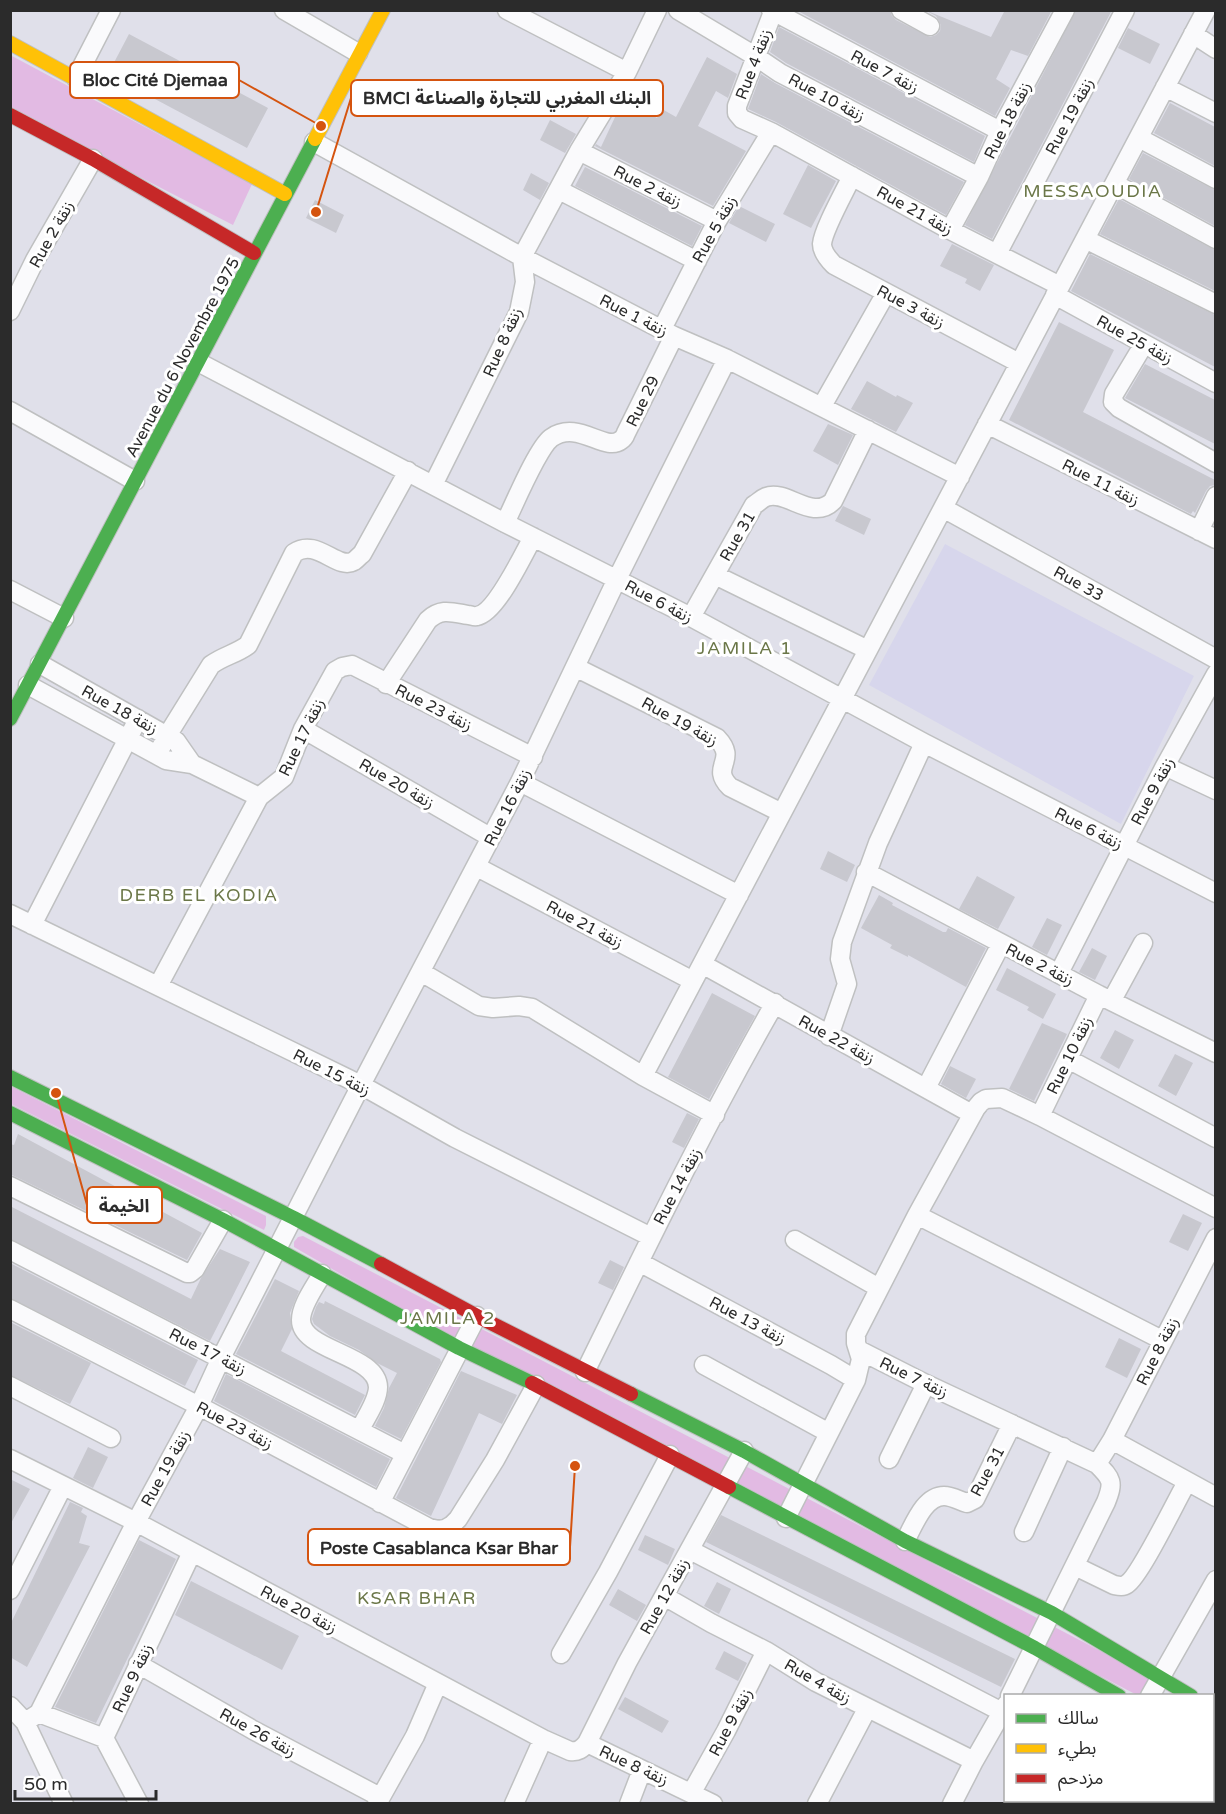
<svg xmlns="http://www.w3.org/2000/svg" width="1226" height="1814" font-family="'Varela Round','Noto Sans Arabic',sans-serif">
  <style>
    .education { fill: #d7d6ec }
    .green { fill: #e2bae3 }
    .building { fill: #c8c8cf }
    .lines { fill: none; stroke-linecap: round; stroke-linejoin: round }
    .street-casing { stroke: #bfc0c1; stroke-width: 21 }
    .fast-casing { stroke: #bfc0c1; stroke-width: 16 }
    .slow-casing { stroke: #bfc0c1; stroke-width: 16 }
    .jam-casing { stroke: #bfc0c1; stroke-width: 16 }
    .street { stroke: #fafafc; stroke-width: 18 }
    .fast { stroke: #4caf50; stroke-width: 14 }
    .slow { stroke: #ffc107; stroke-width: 14 }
    .jam { stroke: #c62828; stroke-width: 14 }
    .tram { stroke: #dedede; stroke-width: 1.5 }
    .labels { text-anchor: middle; stroke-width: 6; stroke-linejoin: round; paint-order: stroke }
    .street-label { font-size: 16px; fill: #2b2b2b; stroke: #fff }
    .neighbourhood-label { font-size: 18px; letter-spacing: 1.5px; fill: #6b7748; stroke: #fff }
    .leader { fill: none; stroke: #d5540f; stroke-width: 2 }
    .callout-dot { fill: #d5540f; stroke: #fff; stroke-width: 2 }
    .callout { fill: #fff; stroke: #d5540f; stroke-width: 2 }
    .callout-label { font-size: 18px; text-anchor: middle; font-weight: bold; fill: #2b2b2b }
  </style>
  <rect width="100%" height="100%" fill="#e0e0ea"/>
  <path class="education" d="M945,544L1194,676L1121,824L869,685Z"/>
  <path class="green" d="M10,55L252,184L233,225L95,154L11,108Z
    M10,1086L266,1216V1225L264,1230L11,1104Z
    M303,1236L1164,1684L1159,1695H1137L469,1348L294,1247V1242L298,1237Z"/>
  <path class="building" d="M796,10H890L892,16L896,20L930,37L936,35L940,31L941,25L936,16L925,10L991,37L1005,10H1052L1028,56L1011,50L996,79L1010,88L995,116Z
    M1076,10H1112L992,239L965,225Z
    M779,27L985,136L974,162L786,63L770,52Z
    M1128,28L1160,44L1150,64L1118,48Z
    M129,34L268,108L247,148L108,74Z
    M707,57L737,74L728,98L716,91L698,126L746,151L713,206L595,146L596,144L601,147L616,115L615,114L623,100L657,118L662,109L676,117Z
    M761,74L775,83L964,182L946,215L776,122L748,109Z
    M1170,103L1215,127V166L1154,133Z
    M550,120L576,134L565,153L540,140Z
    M1143,153L1215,190V226L1129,179Z
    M808,165L836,181L811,228L783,214Z
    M585,167L702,226L692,246L575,186Z
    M531,173L549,183L540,200L523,190Z
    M1119,199L1215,250V291L1100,234Z
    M315,200L344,215L336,233L306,218Z
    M739,206L775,224L766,242L729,223Z
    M952,244L994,265L980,291L965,283L967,279L940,266Z
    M1090,254L1215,315V367L1071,291Z
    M1059,322L1114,350L1083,412L1215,480V485L1210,486L1206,491L1195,513L1193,511L1191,514L1009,420Z
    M1145,364L1215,400V444L1125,398Z
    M867,381L896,397L897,395L913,403L896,432L851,409Z
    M828,424L853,435L838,465L813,451Z
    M843,506L871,519L864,535L835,521Z
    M828,851L855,865L847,882L820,869Z
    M977,876L1015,897L998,929L959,909Z
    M879,895L893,903L892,905L943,932H946L948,928L986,948L966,987L908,955V957L890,948L892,945L861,928Z
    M1047,918L1062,925L1047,955L1032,947Z
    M1092,948L1107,956L1095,980L1079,972Z
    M1007,968L1056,994L1043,1019L1027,1010L1029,1007L996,990Z
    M712,993L755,1016L709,1099L668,1077Z
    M1042,1023L1067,1034L1034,1101L1009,1089Z
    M1115,1030L1134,1040L1119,1069L1100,1058Z
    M1175,1054L1193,1063L1176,1096L1158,1086Z
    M950,1066L976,1079L966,1098L941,1084Z
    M687,1113L699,1119L684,1148L672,1142Z
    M18,1134L202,1233L187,1260L10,1174V1144L14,1145Z
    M10,1206L191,1299L201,1278L220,1249L250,1262L210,1341L10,1239Z
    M1183,1214L1202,1223L1188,1251L1169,1242Z
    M610,1260L624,1267L613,1290L598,1283Z
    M10,1263L198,1360L185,1386L10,1298Z
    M275,1279L299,1291L290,1313L292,1329L281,1351L365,1395L355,1415L236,1354Z
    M325,1301L440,1359L441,1362L401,1439L375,1426L384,1408L389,1388L397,1373L377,1363L359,1350L330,1336L314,1324L312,1319L316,1307L319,1302L324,1304Z
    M10,1322L91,1363L70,1404L10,1375Z
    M1119,1338L1141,1349L1127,1378L1105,1367Z
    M461,1371L517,1395L502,1424L479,1413L431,1516L396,1498Z
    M226,1374L390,1459L376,1487L214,1401Z
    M88,1447L108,1457L93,1488L73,1478Z
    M10,1479L30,1489L10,1525Z
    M68,1501L83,1508L81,1512L87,1516L79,1543L90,1546L27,1667L10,1657V1625L70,1502Z
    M721,1515L1015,1659L1001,1687L706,1542Z
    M645,1535L675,1549L668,1565L638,1550Z
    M139,1540L176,1559L96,1723L55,1707Z
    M191,1581L299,1636L282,1670L175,1615Z
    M717,1582L731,1589L719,1614L704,1606Z
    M618,1589L646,1605L637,1621L609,1605Z
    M724,1651L747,1663L738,1681L715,1669Z
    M625,1697L669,1721L662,1733L618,1709Z"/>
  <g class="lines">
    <g class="street-casing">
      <path id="street" d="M284,10L358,53
        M507,10L627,72
        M678,10L755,56L780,73L979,177
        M771,10L1000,131
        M901,10L930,26
        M773,12L737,106V113L742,119L771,132L950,230L1060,286
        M1193,34L1216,49
        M76,78L111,10
        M1165,87L1216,113
        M1139,138L1216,179
        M314,142L522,257L674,336L727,359L960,477
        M579,151L717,221
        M852,176C845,191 823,230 822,244C822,252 828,259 834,265L1019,363
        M1115,184L1216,239
        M559,190L697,261
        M950,230L979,177L1000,131L1065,10
        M1085,239L1216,304
        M997,254L1125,10
        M1055,295L1216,383
        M10,311L35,260L93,159
        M662,329L717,221L771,132
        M1144,344L1114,394L1113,402L1119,408L1216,463
        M198,362L505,523L691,617L924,743L1216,893
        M822,406L886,293
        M10,411L135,481
        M987,424L1216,539
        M433,485L519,312L525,282L522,257L579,151L627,72L657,10
        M943,508L1216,659
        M505,523C514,505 537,449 551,438C578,419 605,453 621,440C623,439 625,436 626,433L674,336
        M1199,531L1216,496
        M715,575L868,650
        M10,590L64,618
        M691,617L754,505C758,503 761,499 766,497C787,489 812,522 833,501L868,430
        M40,664L176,741L192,764
        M575,667L717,738C739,761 709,766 730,787L782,813
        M386,684L428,620C441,608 451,612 468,615C471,615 474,617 477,616C496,613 523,555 533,537
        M28,685L166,760L192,764L259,797
        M303,729L490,837
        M157,755L167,736L211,665C223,656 236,654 248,645L294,553C317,537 337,571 354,561C357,559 359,556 362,554L408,471
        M1165,766L1216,790
        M520,782L739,895
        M477,867L693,981
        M866,872L1099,995L1216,1053
        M10,914L361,1085L455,1138L651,1237
        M32,925L138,719
        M702,964L972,1114
        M421,972L479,1006L493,1008L519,1006L532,1008L643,1076L715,1115
        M1059,973L1165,766L1216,674
        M158,986L259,797L284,777L303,729L335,671L342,667L352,665L533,757
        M1112,1000L1143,943
        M829,1036L847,984L840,959L842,942L878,843L924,743
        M1068,1059L1216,1138
        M643,1076L1206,10
        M926,1088L1001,944
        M1040,1116L1099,995
        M10,1186L187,1273H190L195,1269L223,1220
        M917,1215L1162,1340
        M795,1240L879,1288
        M10,1250L405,1454
        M639,1262L831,1365L856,1380
        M322,1274C315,1287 301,1305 301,1320C301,1351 377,1354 378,1387C378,1401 365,1418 360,1430
        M10,1309L199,1406L429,1528L439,1530L445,1529L452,1525L458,1519L495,1460L536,1385
        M859,1350L926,1384L1097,1464C1112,1479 1114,1482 1106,1502L1010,1696
        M704,1365L829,1433
        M585,1372C646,1248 706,1123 775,1003
        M10,1386L111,1438
        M1112,1440L1216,1497
        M10,1459L136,1522L543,1739L570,1751C578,1752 582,1749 587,1743L627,1663L744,1451
        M889,1459L926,1384
        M1097,1464L1112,1440L1216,1238
        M380,1503L477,1316
        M786,1518L856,1380L861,1359L856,1343V1334L917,1215L976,1108L981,1102L986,1099L1002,1098L1040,1116L1216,1208
        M1024,1532L1063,1447
        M905,1541C914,1525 924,1496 944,1496C952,1496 960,1501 967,1503L975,1499L1012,1424
        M690,1550L1002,1712
        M1075,1566L1114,1585C1119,1586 1123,1587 1127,1584C1140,1576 1177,1499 1187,1482
        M10,1590L63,1486
        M664,1596L711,1623L766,1651L816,1682L974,1761
        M561,1654L608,1572L670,1455
        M138,1664L253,1730L380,1797
        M1150,1696L1216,1580
        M10,1706L25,1722L64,1804
        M39,1713L104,1738
        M25,1722L39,1713L46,1699L136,1522L199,1406L221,1358L361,1085L520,782L617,579L727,359
        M104,1738L192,1552
        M104,1738L139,1804
        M587,1743L713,1804
        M692,1792L726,1731L766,1651
        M377,1804L415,1736L438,1683
        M514,1804L543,1739
        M629,1804L642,1770
        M817,1804L867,1709
        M952,1804L974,1761L1006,1705
        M1024,1804L1026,1800
        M1101,1804L1103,1800"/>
    </g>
    <g class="fast-casing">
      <path id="fast" d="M10,719L315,139
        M10,1077L294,1218L381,1264
        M10,1113L223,1220L459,1348L532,1383
        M631,1394L744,1451L905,1541L1052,1613L1191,1696
        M729,1487L1035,1648L1119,1696
        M1212,1706L1216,1707
        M1182,1804L1183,1800"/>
    </g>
    <g class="slow-casing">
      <path id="slow" d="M10,43L285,194
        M315,139L383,10
        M1212,1733L1216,1727"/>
    </g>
    <g class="jam-casing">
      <path id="jam" d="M10,115L93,159L254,253
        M381,1264L477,1316L631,1394
        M532,1383L729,1487"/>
    </g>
    <use href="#street" class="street"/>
    <use href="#fast" class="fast"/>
    <use href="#slow" class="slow"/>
    <use href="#jam" class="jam"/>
    <path class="tram" d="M1212,1784L1216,1779
      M1201,1804L1203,1800
      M1213,1804L1216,1799"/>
  </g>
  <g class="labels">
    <g class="street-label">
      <text transform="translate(753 64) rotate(-69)" y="6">Rue 4 زنقة</text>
      <text transform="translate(885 71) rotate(28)" y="6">Rue 7 زنقة</text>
      <text transform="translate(827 97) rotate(28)" y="6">Rue 10 زنقة</text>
      <text transform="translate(1069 116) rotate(-62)" y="6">Rue 19 زنقة</text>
      <text transform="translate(1007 120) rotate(-63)" y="6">Rue 18 زنقة</text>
      <text transform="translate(648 186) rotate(27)" y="6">Rue 2 زنقة</text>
      <text transform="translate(915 210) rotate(29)" y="6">Rue 21 زنقة</text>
      <text transform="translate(714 229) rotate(-61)" y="6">Rue 5 زنقة</text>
      <text transform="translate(51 234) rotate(-61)" y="6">Rue 2 زنقة</text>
      <text transform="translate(911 306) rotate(28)" y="6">Rue 3 زنقة</text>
      <text transform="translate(634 315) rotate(27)" y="6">Rue 1 زنقة</text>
      <text transform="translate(1135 339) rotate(29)" y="6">Rue 25 زنقة</text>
      <text transform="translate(502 342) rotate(-66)" y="6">Rue 8 زنقة</text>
      <text transform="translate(182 357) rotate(-62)" y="6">Avenue du 6 Novembre 1975</text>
      <text transform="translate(642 401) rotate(-64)" y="6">Rue 29</text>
      <text transform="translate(1101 482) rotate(27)" y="6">Rue 11 زنقة</text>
      <text transform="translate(737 536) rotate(-60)" y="6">Rue 31</text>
      <text transform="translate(1079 583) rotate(29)" y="6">Rue 33</text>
      <text transform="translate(659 601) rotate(28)" y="6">Rue 6 زنقة</text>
      <text transform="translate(434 707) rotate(27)" y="6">Rue 23 زنقة</text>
      <text transform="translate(120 709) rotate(29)" y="6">Rue 18 زنقة</text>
      <text transform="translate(680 721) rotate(29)" y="6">Rue 19 زنقة</text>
      <text transform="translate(301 737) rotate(-64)" y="6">Rue 17 زنقة</text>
      <text transform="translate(397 783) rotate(30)" y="6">Rue 20 زنقة</text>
      <text transform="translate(1152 791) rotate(-62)" y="6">Rue 9 زنقة</text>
      <text transform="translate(507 807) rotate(-63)" y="6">Rue 16 زنقة</text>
      <text transform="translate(1089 828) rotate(27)" y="6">Rue 6 زنقة</text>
      <text transform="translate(585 924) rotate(28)" y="6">Rue 21 زنقة</text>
      <text transform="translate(1040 964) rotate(27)" y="6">Rue 2 زنقة</text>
      <text transform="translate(837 1039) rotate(29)" y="6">Rue 22 زنقة</text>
      <text transform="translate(1069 1055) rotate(-64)" y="6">Rue 10 زنقة</text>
      <text transform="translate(332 1072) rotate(27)" y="6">Rue 15 زنقة</text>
      <text transform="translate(677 1186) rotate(-62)" y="6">Rue 14 زنقة</text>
      <text transform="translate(748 1320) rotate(28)" y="6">Rue 13 زنقة</text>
      <text transform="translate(208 1351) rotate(27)" y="6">Rue 17 زنقة</text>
      <text transform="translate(1157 1351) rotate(-63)" y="6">Rue 8 زنقة</text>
      <text transform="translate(914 1377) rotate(26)" y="6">Rue 7 زنقة</text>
      <text transform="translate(235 1425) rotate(28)" y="6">Rue 23 زنقة</text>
      <text transform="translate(165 1468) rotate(-61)" y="6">Rue 19 زنقة</text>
      <text transform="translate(987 1471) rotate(-62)" y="6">Rue 31</text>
      <text transform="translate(664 1596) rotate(-61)" y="6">Rue 12 زنقة</text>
      <text transform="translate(299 1609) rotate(28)" y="6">Rue 20 زنقة</text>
      <text transform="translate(132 1678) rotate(-65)" y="6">Rue 9 زنقة</text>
      <text transform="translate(818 1681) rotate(30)" y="6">Rue 4 زنقة</text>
      <text transform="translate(730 1722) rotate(-62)" y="6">Rue 9 زنقة</text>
      <text transform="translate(258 1732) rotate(29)" y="6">Rue 26 زنقة</text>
      <text transform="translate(634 1765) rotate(25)" y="6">Rue 8 زنقة</text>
    </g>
    <g class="neighbourhood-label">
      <text x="1093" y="197">MESSAOUDIA</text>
      <text x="745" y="654">JAMILA 1</text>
      <text x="199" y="901">DERB EL KODIA</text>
      <text x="448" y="1324">JAMILA 2</text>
      <text x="417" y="1604">KSAR BHAR</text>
    </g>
  </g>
  <path class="leader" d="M321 126L239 80M316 212L351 98M56 1093L87 1205M575 1466L570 1547"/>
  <g class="callout-dot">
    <circle cx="321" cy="126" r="6"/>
    <circle cx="316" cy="212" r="6"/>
    <circle cx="56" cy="1093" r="6"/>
    <circle cx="575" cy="1466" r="6"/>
  </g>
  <g class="callout">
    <rect x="70" y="62" width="169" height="36" rx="6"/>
    <rect x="351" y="80" width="312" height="36" rx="6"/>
    <rect x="87" y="1187" width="75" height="36" rx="6"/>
    <rect x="308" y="1529" width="262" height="36" rx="6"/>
  </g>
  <g class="callout-label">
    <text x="155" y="86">Bloc Cité Djemaa</text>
    <text x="507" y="104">BMCI البنك المغربي للتجارة والصناعة</text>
    <text x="124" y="1212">الخيمة</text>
    <text x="439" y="1554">Poste Casablanca Ksar Bhar</text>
  </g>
  <rect width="1226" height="1814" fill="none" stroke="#2b2b2b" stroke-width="24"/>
  <rect x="1004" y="1694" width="210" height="108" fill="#ffffff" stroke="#aaaaaa" stroke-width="1.5"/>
  <rect x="1016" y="1714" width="30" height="9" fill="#4caf50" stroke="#aaaaaa" stroke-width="1.5"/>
  <text x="1058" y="1724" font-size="18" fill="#2b2b2b">سالك</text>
  <rect x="1016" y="1744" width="30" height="9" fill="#ffc107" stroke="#aaaaaa" stroke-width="1.5"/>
  <text x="1058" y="1754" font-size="18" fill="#2b2b2b">بطيء</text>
  <rect x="1016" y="1774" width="30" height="9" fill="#c62828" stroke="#aaaaaa" stroke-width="1.5"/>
  <text x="1058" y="1784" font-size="18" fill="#2b2b2b">مزدحم</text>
  <path d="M15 1790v9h141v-9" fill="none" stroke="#2b2b2b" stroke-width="3"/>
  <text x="24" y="1790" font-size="18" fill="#2b2b2b" stroke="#ffffff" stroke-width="4.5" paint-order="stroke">50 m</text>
</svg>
